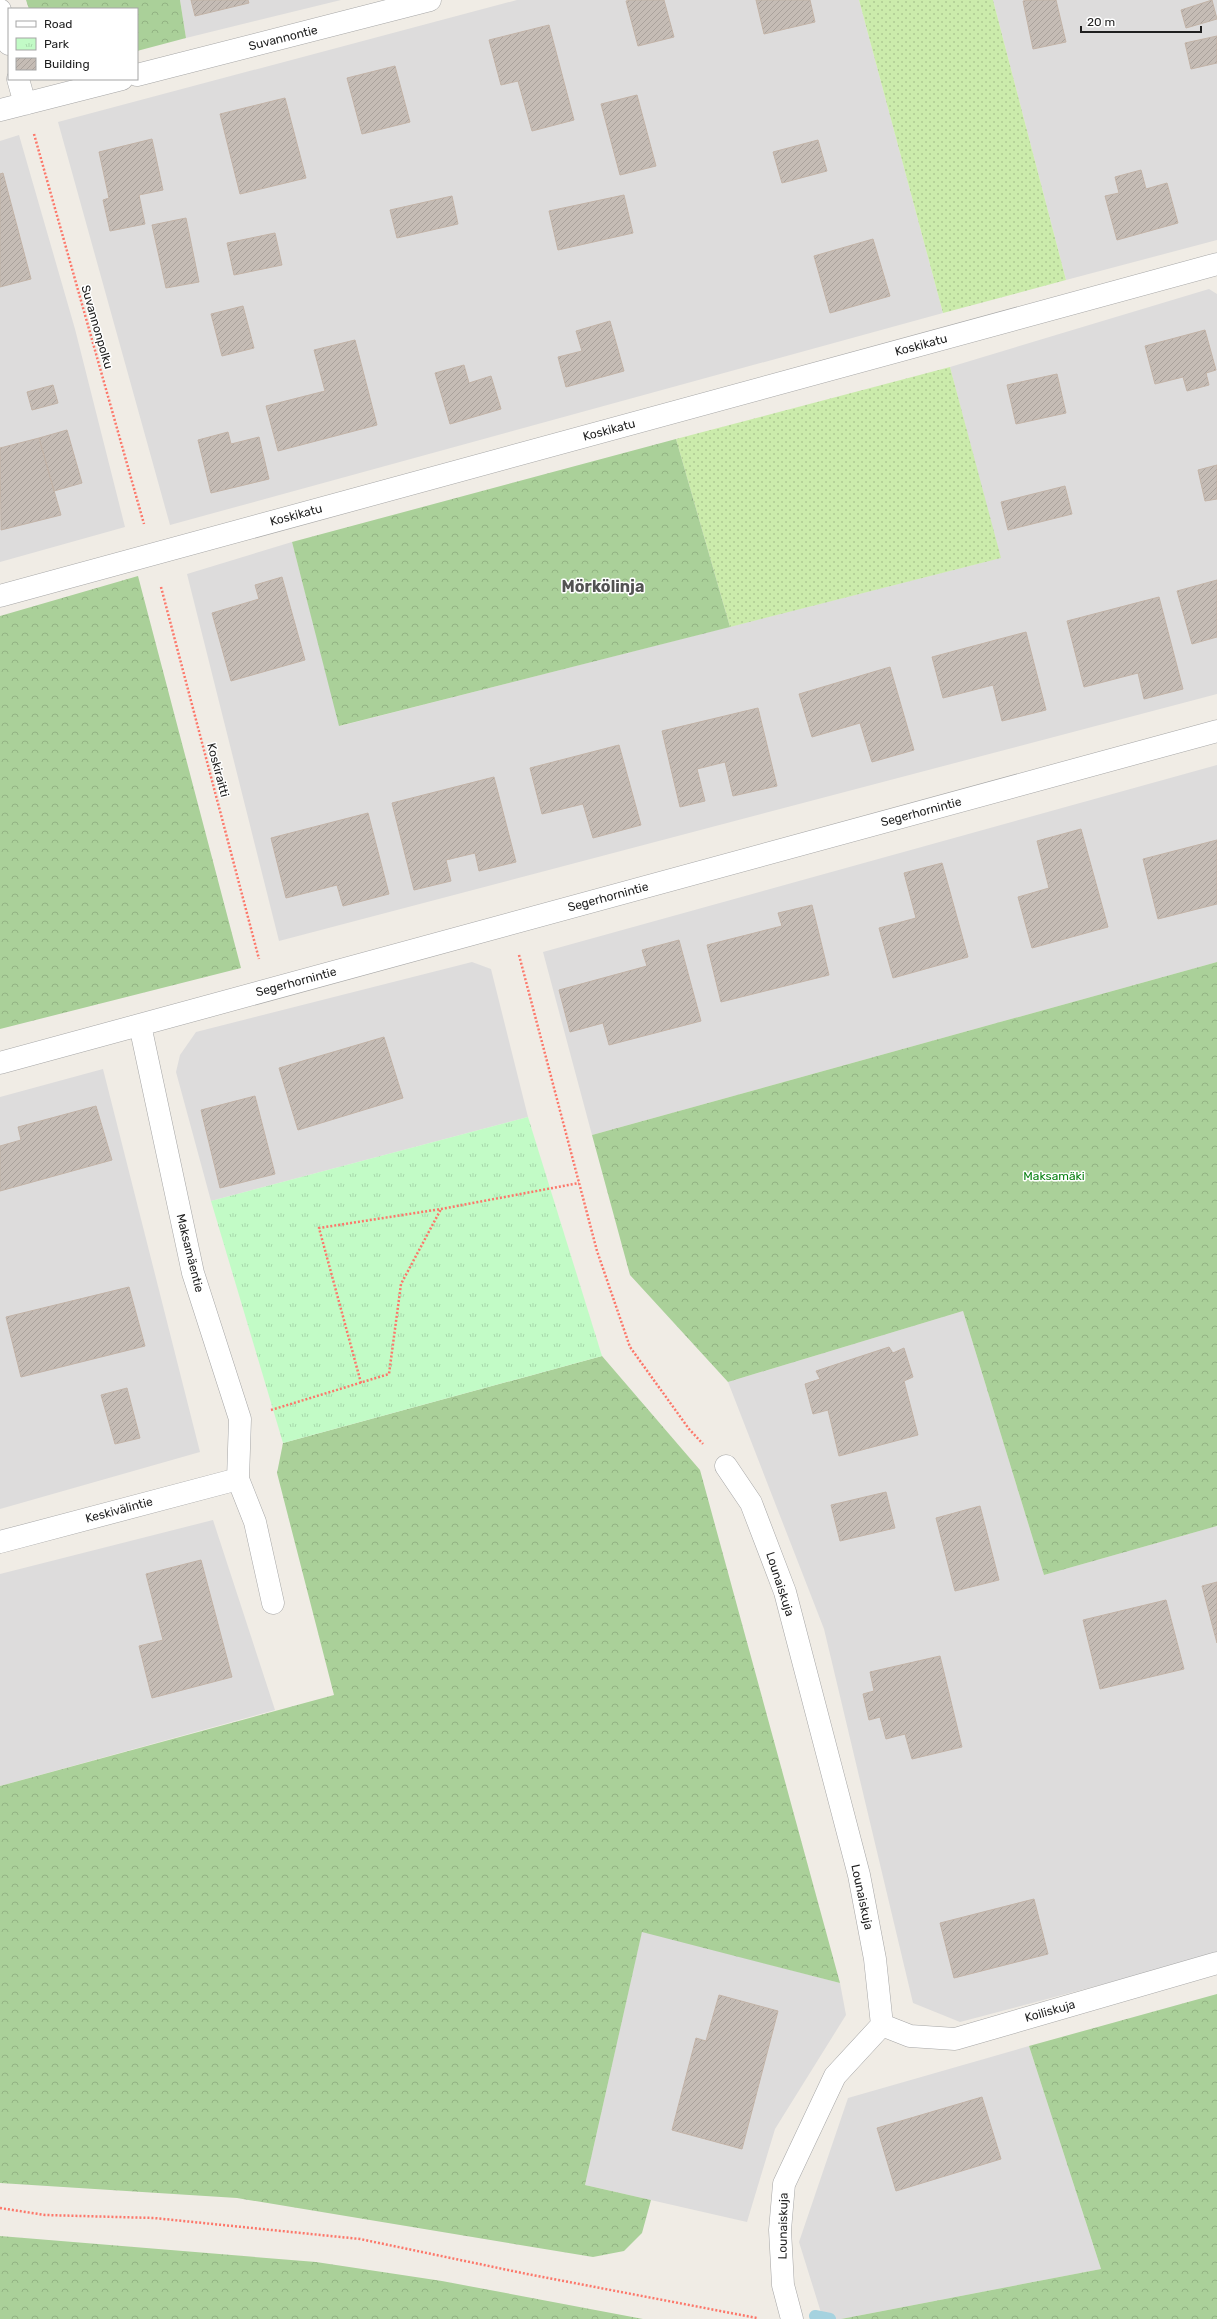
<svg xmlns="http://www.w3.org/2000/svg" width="1217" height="2319" font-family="Rubik,sans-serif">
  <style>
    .residential { fill: #dddcdc }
    .grass { fill: url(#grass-dots) }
    .forest { fill: url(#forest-crowns) }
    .park { fill: url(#park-tufts) }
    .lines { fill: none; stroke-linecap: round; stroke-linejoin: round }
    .stream { stroke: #a5d2df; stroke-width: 12 }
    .building { fill: url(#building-hatch); stroke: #c2b3a7 }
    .minor-casing { stroke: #a6a6a6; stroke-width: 23 }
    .path { stroke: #fc776a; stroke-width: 2.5; stroke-dasharray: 2 2; stroke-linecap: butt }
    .minor { stroke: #fff; stroke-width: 22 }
    .labels { text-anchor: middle; stroke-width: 3; stroke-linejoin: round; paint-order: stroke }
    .street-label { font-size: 12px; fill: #1f1f1f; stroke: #fff }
    .park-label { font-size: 12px; fill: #098112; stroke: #fff }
    .district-label { font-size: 16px; font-weight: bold; fill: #525252; stroke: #fff }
  </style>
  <defs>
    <pattern id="grass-dots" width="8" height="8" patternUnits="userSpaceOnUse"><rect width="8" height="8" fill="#cbebab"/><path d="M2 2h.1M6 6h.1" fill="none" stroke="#aec993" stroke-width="1.8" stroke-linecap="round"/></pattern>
    <pattern id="forest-crowns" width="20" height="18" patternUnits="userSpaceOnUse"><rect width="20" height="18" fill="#aad099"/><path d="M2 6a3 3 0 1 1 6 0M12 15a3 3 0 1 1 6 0" fill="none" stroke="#92b283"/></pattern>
    <pattern id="park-tufts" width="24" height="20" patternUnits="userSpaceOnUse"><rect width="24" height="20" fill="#c2fbc6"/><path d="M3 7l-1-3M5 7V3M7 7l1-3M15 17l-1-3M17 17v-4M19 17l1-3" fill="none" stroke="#a6d7aa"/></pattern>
    <pattern id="building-hatch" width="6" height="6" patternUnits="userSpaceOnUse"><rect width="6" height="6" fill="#c5bcb5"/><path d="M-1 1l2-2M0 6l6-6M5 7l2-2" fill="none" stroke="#a9a19b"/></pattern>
  </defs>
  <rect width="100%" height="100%" fill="#f0ece5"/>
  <path class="residential" d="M180,0H341L186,38Z
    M517,0H859L943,313L170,525L58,122Z
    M993,0H1217V240L1066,280Z
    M19,135L75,329L125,527L0,562V141Z
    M1209,289L1217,294V694L279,941L187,574L292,542L340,726L1000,558L950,367Z
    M1217,765V962L592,1135L543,952Z
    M472,962L491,969L528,1117L211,1201L176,1072L180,1055L196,1032Z
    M103,1069L200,1452L0,1509V1097Z
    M963,1311L1044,1575L1217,1526V1954L960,2022L913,2003L824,1629L728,1382Z
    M213,1520L275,1710L0,1786V1574Z
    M642,1931L840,1983L846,2015L775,2129L747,2222L585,2185Z
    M1029,2046L1101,2269L841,2319H823L799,2242L848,2098Z"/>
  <path class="grass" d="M859,0H993L1066,280L943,313Z
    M950,367L1001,558L730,627L676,439Z"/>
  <path class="forest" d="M26,0H180L186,38L137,51V9H29Z
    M676,439L730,627L339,726L292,542Z
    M138,576L241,968L0,1029V616Z
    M1217,962V1526L1044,1575L963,1311L728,1382L630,1275L592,1135Z
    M602,1356L700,1470L840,1983L642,1932L585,2185L651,2200L642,2233L624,2251L593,2257L237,2198L0,2183V1786L334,1695L277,1473L283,1443Z
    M1217,1994V2319H841L1101,2269L1029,2046Z
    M0,2236L316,2262L442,2281L643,2319H0Z"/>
  <path class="park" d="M528,1117L602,1356L283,1443L211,1201Z"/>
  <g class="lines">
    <path class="stream" d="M815,2316L830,2319"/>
  </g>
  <path class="building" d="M191,0H248L249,3L195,16Z
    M631,0H664L674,37L638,46L626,1Z
    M756,0H810L815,22L764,34Z
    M1029,0H1056L1066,42L1033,49L1023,1Z
    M1212,0L1217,19L1186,28L1181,10Z
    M549,25L574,120L532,131L518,81L501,85L489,40Z
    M1217,36V63L1191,69L1185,43Z
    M395,66L410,122L362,134L347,78Z
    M637,95L656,166L620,175L601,104Z
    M285,98L306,178L240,194L220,114Z
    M152,139L163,190L139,195L145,224L110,231L103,200L109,198L99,152Z
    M818,140L827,171L782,183L773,152Z
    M1141,170L1146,189L1167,183L1178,223L1117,240L1105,196L1119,193L1115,177Z
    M3,173L31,279L0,287V174Z
    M624,195L633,233L558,250L549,211Z
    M452,196L458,224L397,238L390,210Z
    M186,218L199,282L166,288L152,225Z
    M275,233L282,265L234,275L227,243Z
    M873,239L890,296L830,313L814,256Z
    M243,306L254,348L222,356L211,314Z
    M610,321L624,371L566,387L558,357L582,351L576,331Z
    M1205,330L1216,370L1206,373L1209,385L1187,391L1183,377L1155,384L1145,346Z
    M355,340L377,425L278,451L266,406L325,391L314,350Z
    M464,365L469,383L491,376L501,409L450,424L435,373Z
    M1057,374L1066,413L1016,424L1007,385Z
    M53,385L58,403L32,410L27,392Z
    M67,430L82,483L54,491L39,438Z
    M228,432L231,444L259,437L269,479L211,493L198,440Z
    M39,438L61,515L1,530L0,448Z
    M1217,465V499L1205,501L1198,470Z
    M1065,486L1072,514L1008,530L1001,502Z
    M282,577L305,660L231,681L212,613L259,599L255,585Z
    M1217,580V637L1192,644L1177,591Z
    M1159,597L1183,689L1144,699L1138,673L1084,687L1067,621Z
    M1026,632L1046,710L1002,721L993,685L943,698L932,657Z
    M890,667L914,750L872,762L860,723L812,737L799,694Z
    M758,708L777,786L733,796L725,762L697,769L705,801L680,807L662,731Z
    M619,745L641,825L593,838L583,804L542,814L530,768Z
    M494,777L516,862L479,871L475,853L446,860L451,881L414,890L392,803Z
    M368,813L389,894L343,906L337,885L286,898L271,838Z
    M1081,829L1108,927L1032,948L1018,897L1049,888L1037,841Z
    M1217,840V904L1158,919L1143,859Z
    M942,863L968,957L893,978L879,928L916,918L904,873Z
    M812,905L829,975L721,1002L707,945L782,926L778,913Z
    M679,940L701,1021L609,1045L603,1023L570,1032L559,990L647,966L642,950Z
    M384,1037L403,1098L298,1130L279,1068Z
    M255,1096L275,1174L220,1188L201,1110Z
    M96,1106L112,1160L0,1191V1146L21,1140L18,1127Z
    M129,1287L145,1346L21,1377L6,1317Z
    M889,1347L893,1353L904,1348L913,1377L904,1381L918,1435L839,1456L828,1410L813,1414L805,1384L820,1379L816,1371Z
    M127,1388L140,1438L115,1444L101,1395Z
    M886,1492L895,1528L840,1541L831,1505Z
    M980,1506L999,1580L955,1591L936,1518Z
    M201,1560L232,1677L152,1698L139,1646L163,1640L146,1574Z
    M1217,1582V1643L1202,1586Z
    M1166,1600L1184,1669L1100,1689L1083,1620Z
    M940,1656L962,1747L912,1759L905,1734L886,1739L880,1717L869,1720L863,1694L874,1691L870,1672Z
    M1034,1899L1048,1954L954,1978L940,1923Z
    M719,1995L778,2011L742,2149L672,2130L696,2038L706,2041Z
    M982,2097L1001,2159L896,2191L877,2128Z"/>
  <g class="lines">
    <g class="minor-casing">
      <path id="minor" d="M0,10L9,44
        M137,75L430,0
        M18,79L25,104
        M0,110L122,79
        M0,596L1217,264
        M140,1025L193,1273L240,1419L238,1479L255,1522L273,1603
        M0,1063L1217,731
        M726,1466L751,1503L785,1592L859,1875L875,1959L882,2025L835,2076L784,2184L780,2230L783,2285L792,2319
        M0,1542L238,1479
        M882,2025L910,2036L955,2039L1217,1963"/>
    </g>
    <path class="path" d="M34,134L144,524
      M161,587L259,959
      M519,955L597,1251L630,1347L689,1429L703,1444
      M361,1383L319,1228L441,1209L579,1183
      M271,1410L389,1374L401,1284L441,1209
      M0,2208L45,2215L154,2218L360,2239L527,2274L757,2318"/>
    <use href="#minor" class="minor"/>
  </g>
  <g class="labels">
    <g class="street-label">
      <text transform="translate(283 38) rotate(-14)" y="4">Suvannontie</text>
      <text transform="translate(97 327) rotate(74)" y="4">Suvannonpolku</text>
      <text transform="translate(921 345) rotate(-15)" y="4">Koskikatu</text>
      <text transform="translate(609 430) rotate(-15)" y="4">Koskikatu</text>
      <text transform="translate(296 515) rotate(-15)" y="4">Koskikatu</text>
      <text transform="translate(218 770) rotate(75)" y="4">Koskiraitti</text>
      <text transform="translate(921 812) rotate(-15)" y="4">Segerhornintie</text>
      <text transform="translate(608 897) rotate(-15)" y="4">Segerhornintie</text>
      <text transform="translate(296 982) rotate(-15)" y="4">Segerhornintie</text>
      <text transform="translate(190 1253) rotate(76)" y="4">Maksamäentie</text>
      <text transform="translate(119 1510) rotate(-15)" y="4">Keskivälintie</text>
      <text transform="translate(780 1584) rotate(72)" y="4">Lounaiskuja</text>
      <text transform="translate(862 1897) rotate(78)" y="4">Lounaiskuja</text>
      <text transform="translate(1050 2011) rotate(-16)" y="4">Koiliskuja</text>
      <text transform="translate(783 2226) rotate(-89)" y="4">Lounaiskuja</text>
    </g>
    <g class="park-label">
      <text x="1054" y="1180">Maksamäki</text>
    </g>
    <g class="district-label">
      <text x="603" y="592">Mörkölinja</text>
    </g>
  </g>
  <rect x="8" y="8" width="130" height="72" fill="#ffffff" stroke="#a5a5a5"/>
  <rect x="16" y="21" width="20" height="6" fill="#ffffff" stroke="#a5a5a5"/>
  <text x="44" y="28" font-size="12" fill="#1f1f1f">Road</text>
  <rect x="16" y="38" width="20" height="12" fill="url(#park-tufts)" stroke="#a5a5a5"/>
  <text x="44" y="48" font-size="12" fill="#1f1f1f">Park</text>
  <rect x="16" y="58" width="20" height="12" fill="url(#building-hatch)" stroke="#a5a5a5"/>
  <text x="44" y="68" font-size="12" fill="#1f1f1f">Building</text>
  <path d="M1081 26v6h120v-6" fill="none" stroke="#1f1f1f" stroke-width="2"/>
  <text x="1087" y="26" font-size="12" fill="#1f1f1f" stroke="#ffffff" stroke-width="3" paint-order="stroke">20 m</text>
</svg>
